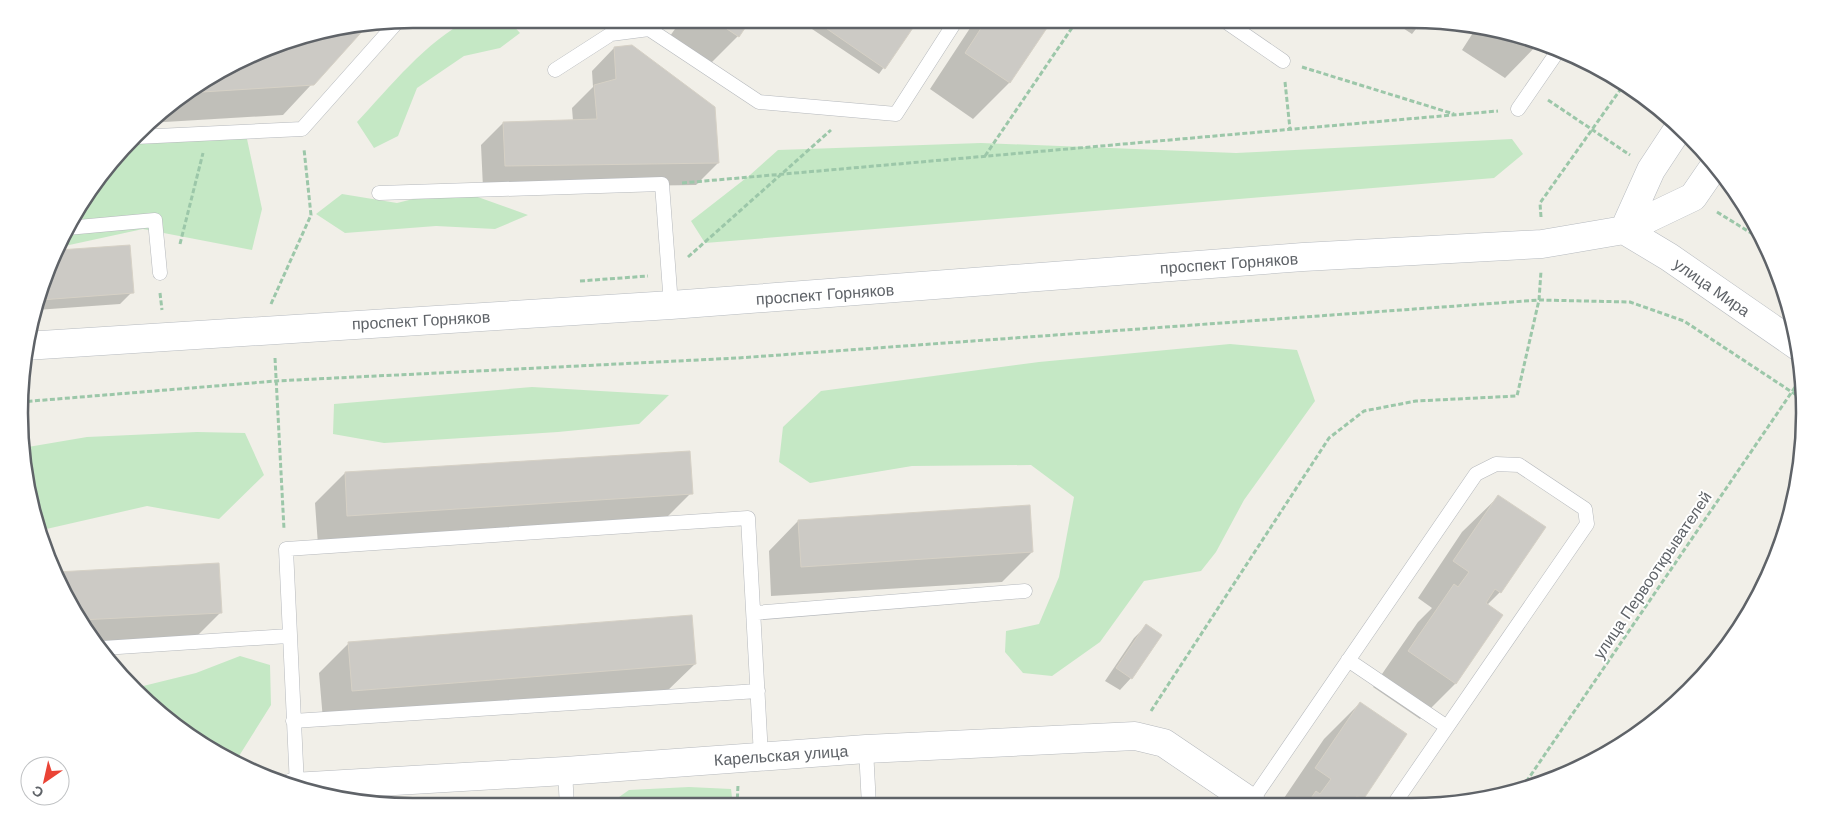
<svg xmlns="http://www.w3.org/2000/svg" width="1824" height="826" font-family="Helvetica,sans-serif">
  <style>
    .green { fill: #c5e8c5 }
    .shadow { fill: #0003 }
    .building { fill: #cccac5; stroke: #d6d1c6 }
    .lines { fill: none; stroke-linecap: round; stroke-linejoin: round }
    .lane-casing { stroke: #b5b8bc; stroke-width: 15 }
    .street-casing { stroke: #b5b8bc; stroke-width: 29 }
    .secondary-casing { stroke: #b6babf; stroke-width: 29 }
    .path { stroke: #9cc7a9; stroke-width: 3; stroke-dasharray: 5 2.5; stroke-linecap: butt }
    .lane { stroke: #fff; stroke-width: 14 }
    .street { stroke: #fff; stroke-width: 28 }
    .secondary { stroke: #fff; stroke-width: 28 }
    .labels { text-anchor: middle; stroke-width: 4; stroke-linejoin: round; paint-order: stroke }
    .street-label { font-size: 16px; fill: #5f6368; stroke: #fff }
    .rim { fill: none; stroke: #5f6368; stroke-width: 2.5 }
  </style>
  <rect width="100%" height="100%" fill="#f1efe8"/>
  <path class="green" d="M470,19H507L520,33L500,48L464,56L417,88L398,136L374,148L357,122C391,86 425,42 470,19Z
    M201,128L247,139L262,209L252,250L143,229L60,247L72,216L137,136Z
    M1512,139L1523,154L1494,178L705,243L691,221L750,175L778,150L981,143L1236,153Z
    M437,193L475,196L528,215L495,229L436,226L345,233L316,214L342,194L397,203Z
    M1230,344L1297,350L1315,401L1244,500L1216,552L1201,571L1144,581L1100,642L1052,676L1023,673L1005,652L1006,631L1039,624L1059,577L1074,497L1031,465L912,466L810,483L779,462L783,427L821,391L1039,362Z
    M532,387L669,395L639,424L558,432L384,443L333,434L334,404Z
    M197,432L245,433L264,475L219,519L147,506L42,530L26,490L22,448L87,437Z
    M240,656L270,665L271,705L239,756L231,758L153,710L135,688L196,673Z
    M689,787L731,789L733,806L605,807L629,790Z"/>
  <path class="shadow" d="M682,19H750L738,36L702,72L663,46Z
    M818,19H918L879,74L812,29Z
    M976,19H1052L1009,83L973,119L930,89Z
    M1208,19H1253L1235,36Z
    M1389,19H1411L1423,20L1412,34Z
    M1478,25L1488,26L1540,42L1505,78L1462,50Z
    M365,27L283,115L148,123L153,116L216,71L284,41Z
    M614,48L718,163L696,185L483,188L481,145L503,123L573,121L572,108L593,87L592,71Z
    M129,246L132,292L120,304L36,310L58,251Z
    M345,473L691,493L661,523L318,545L315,503Z
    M1498,497L1500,592L1487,605L1456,683L1420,719L1373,687L1418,622L1432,608L1418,598L1462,532Z
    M798,521L1032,552L1002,582L771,596L769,551Z
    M71,610L221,612L191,642L102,647Z
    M1146,626L1131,678L1120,690L1105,681L1134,638Z
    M349,643L695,664L665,693L323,720L319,673Z
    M1360,703L1362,799L1356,804H1280L1324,739Z"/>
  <path class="building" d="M712,19H751L739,37Z
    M819,19H919L885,69L817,22Z
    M987,19H1053L1010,83L965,53Z
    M1403,19H1411L1424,20L1418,29Z
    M367,26L314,85L186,93L216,71L286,40Z
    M632,45L715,107L719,163L505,166L503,122L597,119L594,85L616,79L614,47Z
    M130,245L134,293L40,300L59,250Z
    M690,451L693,494L347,516L345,472Z
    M1498,495L1546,527L1501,593L1495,589L1486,603L1503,615L1456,684L1408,651L1454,584L1458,587L1469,572L1453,561Z
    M1030,505L1033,552L801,567L798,520Z
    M219,563L222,613L80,620L71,610L57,572Z
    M692,615L696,664L352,691L348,642Z
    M1146,624L1162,635L1132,679L1116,668Z
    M1360,702L1407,734L1363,800L1357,796L1351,804H1307L1316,791L1320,794L1331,779L1315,768Z"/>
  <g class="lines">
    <g class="lane-casing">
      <path id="lane" d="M1222,19L1283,61
        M649,29L759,102L896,114L957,19
        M555,70L611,34L649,29L656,19
        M1518,109L1560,48
        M136,137L302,129L398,21
        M379,193L662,184L671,305
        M67,228L155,220L160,273
        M754,613L1025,591
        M103,648L288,636
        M1348,660L1447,727
        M293,721L758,691
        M866,749L869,806
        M565,771L567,807
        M297,786L286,549L748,518L761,756
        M1249,805L1476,474L1496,464L1519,465L1585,509L1587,524L1394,804
        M492,807H504"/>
    </g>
    <g class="street-casing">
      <path id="street" d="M293,787L565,771L866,749L1135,736L1164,743L1251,802"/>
    </g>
    <g class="secondary-casing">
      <path id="secondary" d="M1624,230L1669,257L1799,347
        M1624,230L1651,170L1680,126
        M25,346L671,305L1303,257L1542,244L1624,230L1693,197L1715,165"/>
    </g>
    <path class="path" d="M1302,67L1454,114
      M1285,82L1290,129
      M1548,100L1630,155
      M985,156L1078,19
      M682,183L1498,111
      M1717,212L1764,241
      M1541,217L1540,203L1625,83
      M180,244L203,153
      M688,257L831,130
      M580,281L648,276
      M160,293L162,310
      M271,304L311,215L304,149
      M275,358L284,529
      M20,402L276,381L738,358L1539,300L1630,302L1684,321L1804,400
      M1151,711L1329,438L1364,411L1416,401L1517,396L1539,300L1541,271
      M1526,782L1532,785
      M1522,788L1802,377
      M737,806L738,785"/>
    <use href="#lane" class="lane"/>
    <use href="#street" class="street"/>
    <use href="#secondary" class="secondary"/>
  </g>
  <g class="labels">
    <g class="street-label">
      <text transform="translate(1229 263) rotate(-4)" y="6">проспект Горняков</text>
      <text transform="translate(1712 287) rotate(35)" y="6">улица Мира</text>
      <text transform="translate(825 294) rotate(-4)" y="6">проспект Горняков</text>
      <text transform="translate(421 320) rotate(-3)" y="6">проспект Горняков</text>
      <text transform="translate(1652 575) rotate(-56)" y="6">улица Первооткрывателей</text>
      <text transform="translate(781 755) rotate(-4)" y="6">Карельская улица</text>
    </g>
  </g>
  <path d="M0 0H1824V826H0ZM413 28H1411A385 385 0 0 1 1796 413V413A385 385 0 0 1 1411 798H413A385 385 0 0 1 28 413V413A385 385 0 0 1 413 28Z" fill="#fff" fill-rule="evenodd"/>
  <path class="rim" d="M413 28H1411A385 385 0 0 1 1796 413V413A385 385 0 0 1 1411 798H413A385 385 0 0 1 28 413V413A385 385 0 0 1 413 28Z"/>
  <g transform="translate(45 781) rotate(214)"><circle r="24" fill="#ffffff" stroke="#bfc1c3"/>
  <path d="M0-4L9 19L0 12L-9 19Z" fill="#ea4335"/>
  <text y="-8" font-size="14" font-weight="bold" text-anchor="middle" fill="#5f6368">С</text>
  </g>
</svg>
